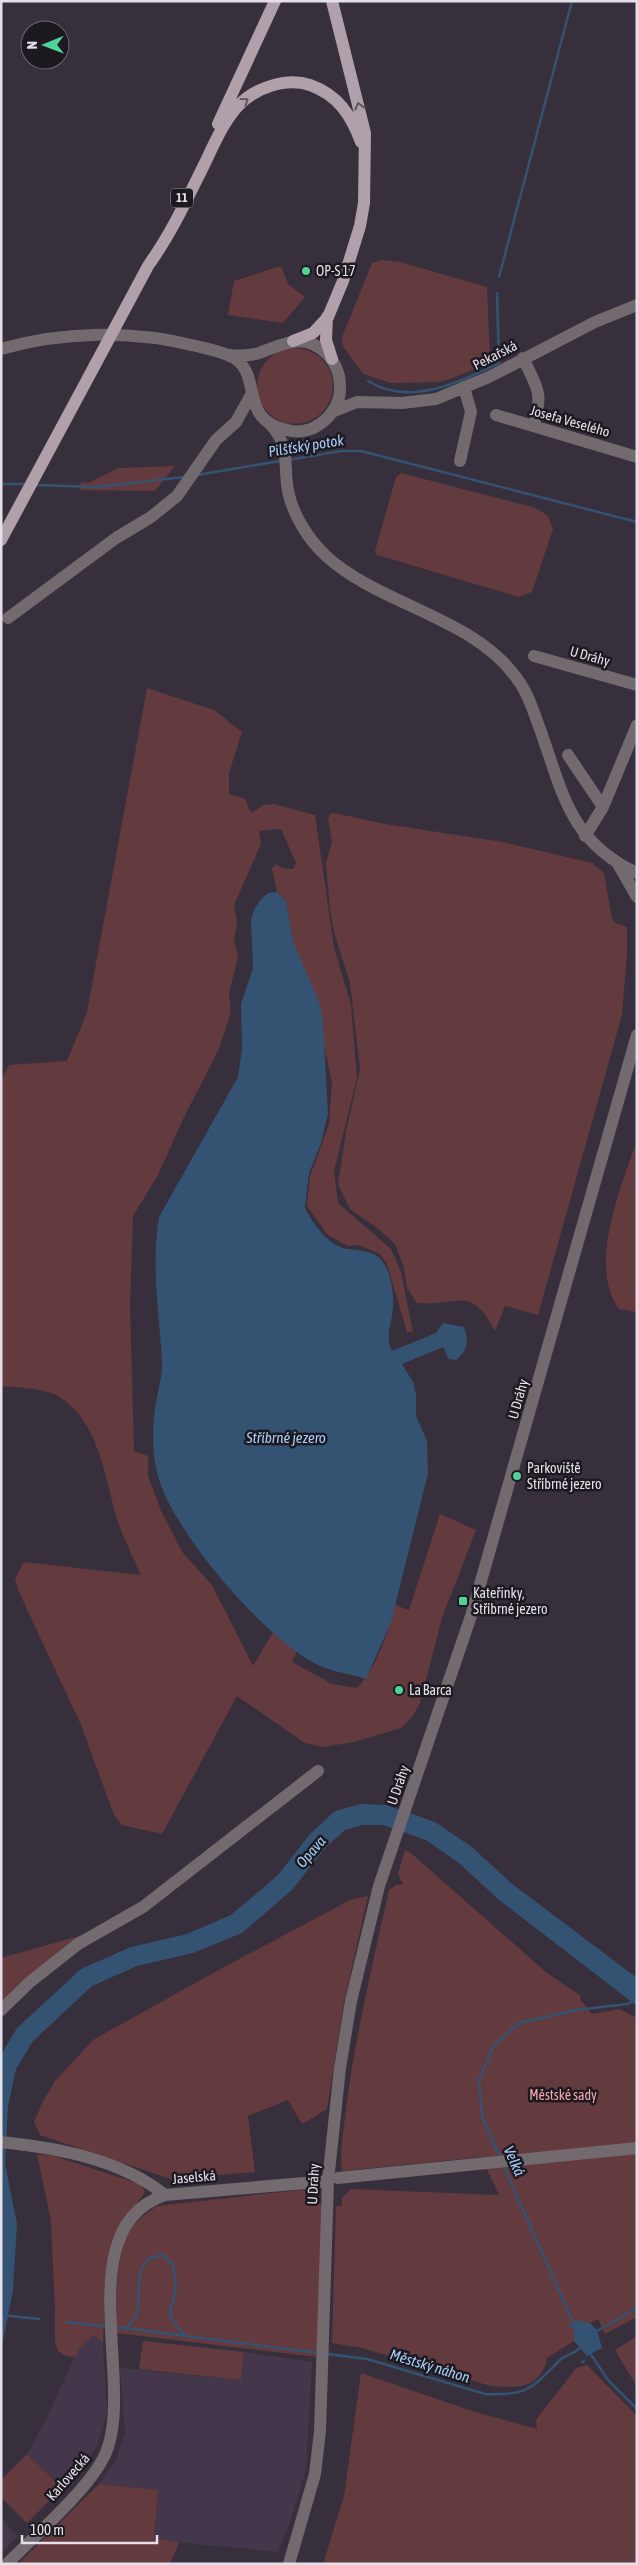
<svg xmlns="http://www.w3.org/2000/svg" width="638" height="2565" font-family="'Asap Condensed',sans-serif">
  <style>
    .built { fill: #44374b }
    .green { fill: #633a3e }
    .water { fill: #345272 }
    .lines { fill: none; stroke-linecap: round; stroke-linejoin: round }
    .stream { stroke: #345272; stroke-width: 2.5 }
    .minor { stroke: #726a6f; stroke-width: 12 }
    .major { stroke: #b0a0a9; stroke-width: 12 }
    .major-bridge { stroke: #b0a0a9; stroke-width: 12 }
    .oneway { stroke: #5f565e }
    .poi-dot { fill: #51d397; stroke: #1d1920; stroke-width: 2 }
    .labels { text-anchor: middle; stroke-width: 5; stroke-linejoin: round; paint-order: stroke }
    .shield { fill: #1d1920; stroke: #a8a4ac; stroke-width: 1 }
    .shield-label { font-size: 12px; font-weight: bold; fill: #e4dfe8 }
    .poi-label { font-size: 14px; fill: #e4dfe8; stroke: #1d1920; text-anchor: start }
    .street-label { font-size: 14px; fill: #e4dfe8; stroke: #1d1920 }
    .park-label { font-size: 14px; fill: #f6a6ad; stroke: #1d1920 }
    .water-label { font-size: 15px; font-style: italic; fill: #a7cefb; stroke: #1d1920 }
  </style>
  <rect width="100%" height="100%" fill="#382f3d"/>
  <path class="built" d="M93,2335L103,2343L107,2413L97,2447L71,2483L62,2488L27,2454L47,2418L78,2349Z
    M244,2352L312,2362L306,2469L290,2522L278,2552L154,2540L158,2490L99,2484L116,2460L125,2433L120,2368L241,2380Z
    M1,2518L18,2536L1,2553Z"/>
  <path class="green" d="M383,260L400,262L487,287L490,360L468,372L441,382L391,383L363,374L343,346L342,337L372,263Z
    M281,266L288,284L305,297L283,323L228,315L234,281Z
    M257 386a38 38 0 1 1 76 0a38 38 0 1 1-76 0Z
    M175,466L155,491L80,490L81,482L88,483L119,468Z
    M401,473L536,508L548,516L553,529L532,592L519,597L377,555L375,551L396,477Z
    M147,688L214,710L242,732L229,773V794L245,799L251,813L264,805L273,804L315,815L334,947L351,1005L357,1078L334,1171L338,1203L391,1249L401,1272L413,1332H407L387,1264L380,1254L358,1245L348,1246L328,1235L307,1206L310,1176L329,1124L332,1082L311,987L293,941L286,901L277,892L272,869L276,864L282,868L293,869L296,863L281,829L259,831L261,844L234,905L237,923L234,939L238,957L229,993L231,1012L219,1049L184,1117L158,1175L133,1216L130,1306L134,1451L148,1456V1476L161,1511L183,1553L212,1585L253,1666L273,1632L297,1651L292,1662L332,1684L357,1688C377,1668 388,1632 395,1605L409,1610L440,1514L476,1530L442,1618L420,1703L413,1716L401,1728L354,1742L323,1747L305,1743L237,1696L162,1834L122,1825L114,1815L81,1725L18,1590L15,1579L24,1562L141,1575C133,1557 124,1540 118,1522C105,1480 100,1421 58,1396C46,1389 16,1387 1,1386V1081L9,1065L67,1061L87,1012Z
    M334,813L385,824L503,842L592,863L604,873L612,919L616,923L627,927V955L622,1015L538,1315L505,1306L495,1331C471,1283 455,1307 417,1303L407,1288L404,1267L395,1244L377,1228L350,1209L338,1184L346,1132L360,1069L350,983L334,932L330,910L326,863L332,842L328,820L330,814Z
    M635,1146H637V1312L619,1309C588,1267 620,1189 635,1146Z
    M405,1850L412,1854L547,1973L581,1996L580,1999L592,2014L619,2009L637,2018V2317L605,2334L598,2319L590,2323H582L581,2320L569,2326L574,2329V2341L547,2358C541,2390 514,2389 487,2385L362,2348L332,2343L336,2207L342,2206V2198L351,2189L499,2195L481,2157L342,2171C339,2151 344,2130 346,2110C355,2036 373,1963 389,1890L396,1885L403,1884L398,1874Z
    M368,1896L344,2002L327,2109L302,2124L288,2100L248,2116L255,2172L171,2179L40,2135L34,2122L43,2101L55,2081L93,2040L213,1973L350,1900Z
    M83,1935L1,2006V1958Z
    M37,2154L54,2156L134,2182L142,2186L145,2192L126,2219L106,2276L103,2343L93,2335L79,2349L75,2357L66,2356L58,2351L55,2341V2309L51,2221Z
    M308,2189L317,2194L319,2204L322,2205L317,2357L116,2333C117,2307 115,2254 129,2232C135,2221 147,2213 157,2206Z
    M637,2336V2387L615,2350Z
    M143,2341L244,2352L241,2380L139,2369Z
    M587,2365L637,2416V2564H323L344,2496L361,2373L475,2412L537,2429L536,2420L576,2368Z
    M27,2454L62,2488L27,2523L1,2497V2480Z
    M99,2484L158,2490L154,2539L179,2542L170,2564H18Z"/>
  <path class="water" d="M277,892L286,901L293,941L319,1002L323,1022L328,1114L321,1143L309,1173L305,1208C313,1224 329,1247 348,1249C362,1251 376,1250 385,1265C391,1275 394,1294 393,1306C393,1323 384,1334 392,1351L436,1333L443,1323L464,1327C469,1342 468,1349 456,1360L449,1359L443,1347L402,1364L413,1382L416,1394V1416L427,1441L428,1473L391,1622L366,1679C352,1674 336,1673 323,1667C270,1646 172,1531 158,1476C151,1450 152,1423 157,1397C159,1386 163,1372 162,1360C159,1312 151,1265 159,1217L238,1077L242,1049L241,1004L253,968L251,920L254,910L262,898L269,893Z
    M361,1804L386,1805L435,1822L472,1847L511,1883L637,1978V2006L498,1899L459,1863L426,1840L383,1825H363L345,1830L325,1848L293,1889L242,1933L193,1953L137,1966L92,1986L33,2041L16,2069L8,2106L5,2164L17,2224L13,2290L1,2351V2055L17,2028L81,1969L131,1947L187,1934L231,1915L278,1875L310,1834L335,1811Z
    M581,2319L582,2322L590,2323L597,2330L602,2348L587,2356L574,2341V2329L568,2325Z"/>
  <g class="lines">
    <path class="stream" d="M499,277L572,1
      M368,381C409,407 460,382 499,363L497,293
      M288,460L341,451H361L637,522
      M197,475L280,461
      M1,484H27
      M35,485L95,487L184,477
      M500,2157L482,2117L479,2080L494,2045L519,2023L576,2010L627,2004L637,2000
      M503,2165L574,2324
      M1,2315L39,2319
      M67,2322L108,2327
      M116,2327L319,2353
      M126,2328L137,2316L140,2271L149,2258L163,2255L173,2264C174,2273 177,2284 175,2292C169,2316 166,2315 184,2334
      M595,2332L637,2308
      M590,2353L608,2380L637,2409
      M327,2354L367,2359L485,2394C527,2396 531,2389 559,2361C565,2355 576,2353 581,2347
      M582,2362L584,2361"/>
    <path class="minor" d="M1,349C64,331 133,330 196,346C208,349 221,351 232,357C264,373 237,420 287,430C298,433 310,431 320,424C332,416 341,401 340,386C340,375 336,364 328,355C304,331 285,344 259,353C249,356 239,356 229,355
      M523,358C538,390 543,391 534,426
      M332,412L357,402L402,403L436,399L489,377L595,322L637,305
      M496,415L637,457
      M270,424C291,447 283,463 288,491C293,515 308,539 326,556C381,606 475,617 518,680C527,692 532,707 537,721C562,787 566,840 637,873
      M460,461L471,412L464,387
      M8,618L116,538L151,517L177,496L216,440L236,422L251,395
      M534,656L637,685
      M568,755L603,807
      M585,836L603,807L637,725
      M618,864L637,897
      M1,2010L30,1982L78,1944L143,1907L318,1771
      M1,2142C58,2148 120,2159 165,2195
      M338,2178L637,2148
      M7,2564C35,2535 97,2483 108,2447C132,2376 71,2226 165,2195L328,2181
      M289,2564L315,2474L320,2431L328,2181L340,2068L351,2001L379,1886L471,1616L637,1035"/>
    <path class="major" d="M218,124L275,1
      M150,263C172,232 188,197 205,163C214,144 223,123 237,107C254,88 286,77 310,85C338,95 351,115 361,142
      M327,317L326,340L332,359
      M293,341L313,333L328,317L343,281L360,226L364,203L365,133L332,1
      M1,540L95,365"/>
    <path class="major-bridge" d="M95,365L148,266"/>
  </g>
  <defs><path id="oneway-chevron" d="M-2-3.5L2.5 0L-2 3.5" fill="none" stroke-width="1.6" stroke-linecap="round" stroke-linejoin="round" transform="scale(1.25)"/></defs>
  <g class="oneway">
    <use href="#oneway-chevron" transform="translate(245 101) rotate(-36)"/>
    <use href="#oneway-chevron" transform="translate(359 106) rotate(-104)"/>
  </g>
  <g class="poi-dot">
    <circle cx="306" cy="271" r="5"/>
    <circle cx="517" cy="1476" r="5"/>
    <rect x="458" y="1596" width="10" height="10" rx="2.5"/>
    <circle cx="399" cy="1690" r="5"/>
  </g>
  <g class="labels">
    <rect class="shield" x="171" y="188.5" width="22" height="19" rx="4"/>
    <g class="shield-label">
      <text x="182" y="202">11</text>
    </g>
    <g class="poi-label">
      <text x="316" y="276">OP-S 17</text>
      <text x="527" y="1473">Parkoviště<tspan x="527" dy="16">Stříbrné jezero</tspan></text>
      <text x="473" y="1598">Kateřinky,<tspan x="473" dy="16">Stříbrné jezero</tspan></text>
      <text x="409" y="1695">La Barca</text>
    </g>
    <g class="street-label">
      <text transform="translate(495 355) rotate(-27)" y="5">Pekařská</text>
      <text transform="translate(570 421) rotate(16)" y="5">Josefa Veselého</text>
      <text transform="translate(590 656) rotate(16)" y="5">U Dráhy</text>
      <text transform="translate(518 1399) rotate(-74)" y="5">U Dráhy</text>
      <text transform="translate(398 1785) rotate(-71)" y="5">U Dráhy</text>
      <text transform="translate(194 2177) rotate(-5)" y="5">Jaselská</text>
      <text transform="translate(313 2184) rotate(-87)" y="5">U Dráhy</text>
      <text transform="translate(68 2477) rotate(-49)" y="5">Karlovecká</text>
    </g>
    <g class="park-label">
      <text x="563" y="2100">Městské sady</text>
    </g>
    <g class="water-label">
      <text transform="translate(306 446) rotate(-9)" y="5">Pilšťský potok</text>
      <text x="286" y="1443">Stříbrné jezero</text>
      <text transform="translate(311 1852) rotate(-49)" y="5">Opava</text>
      <text transform="translate(514 2161) rotate(66)" y="5">Velká</text>
      <text transform="translate(430 2366) rotate(17)" y="5">Městský náhon</text>
    </g>
  </g>
  <rect width="638" height="2565" fill="none" stroke="#e4dfe8" stroke-width="5"/>
  <g transform="translate(45 45) rotate(269)"><circle r="24" fill="#1d1920" stroke="#6d6870"/>
  <path d="M0-4L9 19L0 12L-9 19Z" fill="#51d397"/>
  <text y="-8" font-size="14" font-weight="bold" text-anchor="middle" fill="#e4dfe8">N</text>
  </g>
  <path d="M22 2535v8h135v-8" fill="none" stroke="#e4dfe8" stroke-width="2.5"/>
  <text x="30" y="2535" font-size="15" fill="#e4dfe8" stroke="#1d1920" stroke-width="4" paint-order="stroke">100 m</text>
</svg>
